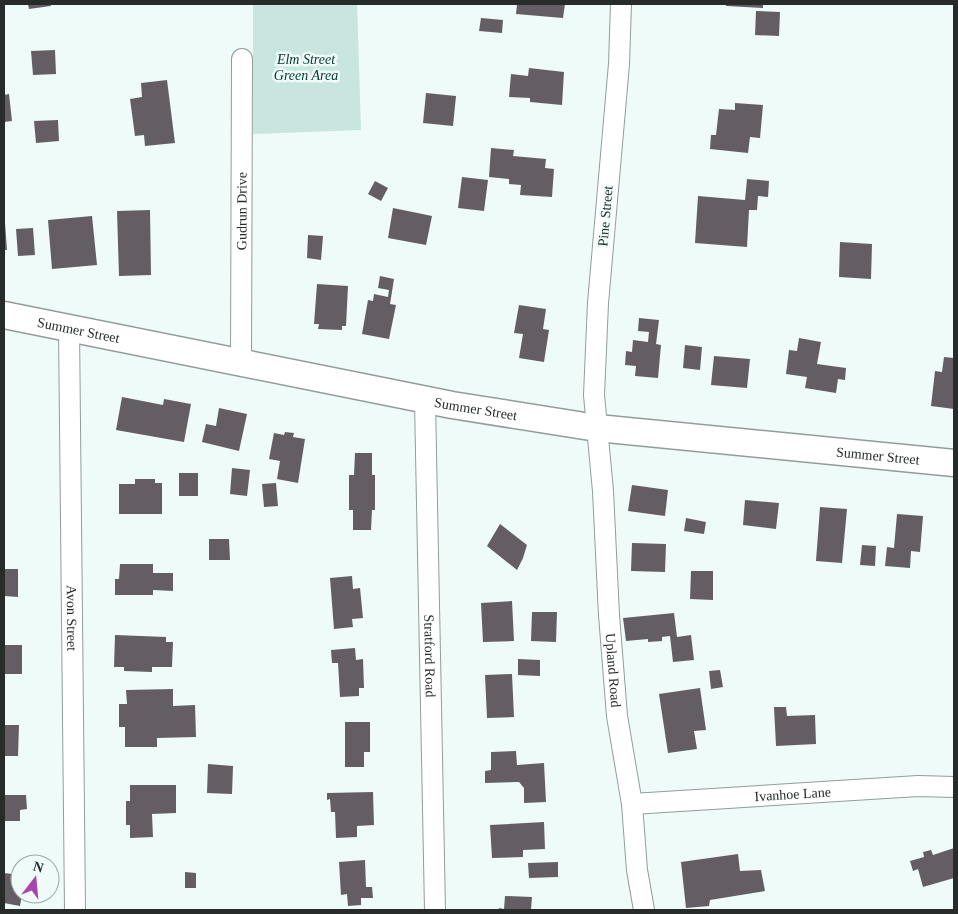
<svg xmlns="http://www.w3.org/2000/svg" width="958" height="914" font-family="Georgia,serif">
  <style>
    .green { fill: #c9e5df }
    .building { fill: #645e64 }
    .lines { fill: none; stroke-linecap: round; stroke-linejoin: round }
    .minor-casing { stroke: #929d9a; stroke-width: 22 }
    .tertiary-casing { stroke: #929d9a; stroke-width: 29 }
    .minor { stroke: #fff; stroke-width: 20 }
    .tertiary { stroke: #fff; stroke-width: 26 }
    .labels { text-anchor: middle; stroke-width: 5; stroke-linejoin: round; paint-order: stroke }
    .park-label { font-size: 14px; font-style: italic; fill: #00372f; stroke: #effbf8 }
    .street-label { font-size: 14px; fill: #272c2b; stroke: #effbf8 }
  </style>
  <rect width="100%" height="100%" fill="#effbf8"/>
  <path class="green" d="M253,4H357L361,130L253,134Z"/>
  <path class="building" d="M28,4H50L51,6L29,9Z
    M517,4H565L563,18L516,14Z
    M726,4H763V8L726,6Z
    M756,11L780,12L779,36L755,35Z
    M481,18L503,20L502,33L479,31Z
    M55,50L56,74L33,75L31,51Z
    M529,68L564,72L562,105L530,102V98L509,97L511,74L528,76Z
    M167,80L175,143L145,146L144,135L135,136L130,99L142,97L141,83Z
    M426,93L456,96L453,126L423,123Z
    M9,94L12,121L4,122V95Z
    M735,103L763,105L760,138L750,137L748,153L710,149L711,135H716L719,109L735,110Z
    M58,120L59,141L36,143L34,121Z
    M491,148L514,150L513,156L546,159L545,168L554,169L552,197L520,195L521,185L509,184V179L489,177Z
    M462,177L488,180L484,211L458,208Z
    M747,179L769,181L768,197L758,196L757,210H749L747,247L695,243L698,196L745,200Z
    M375,181L388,188L381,201L368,194Z
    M393,208L432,216L426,245L388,238Z
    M150,210L151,275L119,276L117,211Z
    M92,216L97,265L52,269L48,220Z
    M4,223H5L7,250H4Z
    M33,228L35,255L18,256L16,229Z
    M308,235L323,236L321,260L307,258Z
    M840,242L872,244L871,279L839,277Z
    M380,276L394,279L390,304L396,305L389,339L362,334L368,300L373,301L374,294L388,297L389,290L378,288Z
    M317,284L348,286L346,326H342V330L318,329L319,324H314Z
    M519,305L546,309L543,329L549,330L544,362L519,358L523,334L514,333Z
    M639,318L659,320L656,344L661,345L658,378L635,376L636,366L625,365L626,351L632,352L633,340L648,342L649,332L638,331Z
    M799,338L821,342L817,364L846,368L845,380L838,379L836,393L805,388L807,377L786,374L789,350L797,351Z
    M685,345L702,347L700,370L683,368Z
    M714,356L750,359L747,388L711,385Z
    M944,357L954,358V409L931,406L935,371L942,372Z
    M122,397L163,405L164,399L191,404L184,442L116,430Z
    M219,408L247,414L239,451L202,442L206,424L216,426Z
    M285,432L294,433L293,437L305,439L298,483L277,479L280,461L269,459L274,433L284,435Z
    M355,453H372V475H375V510H372L371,530H353V510H349V475H354Z
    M232,468L250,470L247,496L230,494Z
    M179,473H198V496H179Z
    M135,479H155V483H162V514H119V484H135Z
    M276,483L278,506L264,507L262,484Z
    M632,485L668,490L665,516L628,511Z
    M745,500L779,503L776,529L743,525Z
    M820,507L847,509L842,563L816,561Z
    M897,514L923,516L920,552L911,551L910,568L885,566L887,547L894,548Z
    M686,518L706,522L704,534L684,531Z
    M500,524L527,545L523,558L517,570L487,546Z
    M209,539H229L230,560H209Z
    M632,543L666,544L665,572L631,571Z
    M862,545L876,546L875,566L860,565Z
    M120,564H153V573H173V591L153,590V595H115V579H119Z
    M4,569H18V597L4,596Z
    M691,571H713V600L690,599Z
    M352,576L353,589L360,588L363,618L352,619L353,627L334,629L330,578Z
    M512,601L514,641L483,642L481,603Z
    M532,612H557L556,642L531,641Z
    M674,613L677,637L691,635L694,660L673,662L670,636L662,637V641L648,642V639L626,641L623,618Z
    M115,635L166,637V642H173L172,667H152V672L124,671V667H114Z
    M4,645H22V674H4Z
    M355,648L356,660L363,659L364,688H359V696L340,697L338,663H332L331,650Z
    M518,659L540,660V676L518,675Z
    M720,670L723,687L711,689L709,671Z
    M512,674L514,717L487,718L485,675Z
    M700,688L706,730L694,731L697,749L668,753L659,694Z
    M173,689V706L195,705L196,737L157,738V747H125V727H119V704H127L126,690Z
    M774,707H786L787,716L815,715L816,744L776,746Z
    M345,722H370V752H364V767H345Z
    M4,725H19L18,756H4Z
    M516,751L517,765L544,763L546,802L524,803V788L519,782L485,783V771L491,770V752Z
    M208,764L233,766L232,794L207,793Z
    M130,785H176V813L152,814L153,837L130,838V825H126V801H130Z
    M373,792L374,825L357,826V837L336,838L335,812H331L330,799L327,800V793Z
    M4,795H26L27,809L20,810V821H4Z
    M544,822L545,849L523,850V857L492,858L490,825Z
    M954,848V878L923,887L918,869L913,871L910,861L924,857L923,852L931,850L933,855Z
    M738,854L740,871L761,870L765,891L710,900L709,906L686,908L681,862Z
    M365,860L366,887H372L373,898H361V905L348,906L347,894L341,895L339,862Z
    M558,862V877L529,878L528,863Z
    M185,872L196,873V888H185Z
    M4,873L20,875V894H22L20,906L4,903Z
    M505,896L532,897L531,910H499V908L504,909Z"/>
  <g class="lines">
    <g class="minor-casing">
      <g id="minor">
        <path id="s1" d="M621,4L619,64L598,303L594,395L603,491L609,615L617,716L632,804L637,870L644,910"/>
        <path id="s2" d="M69,327L75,910"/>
        <path id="s3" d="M241,363L242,59"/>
        <path id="s4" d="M425,401L435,910"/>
        <path id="s5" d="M632,804L918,786L954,787"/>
      </g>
    </g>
    <g class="tertiary-casing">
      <g id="tertiary">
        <path id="s6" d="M4,315L452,405L597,428L954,463"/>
      </g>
    </g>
    <use href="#minor" class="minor"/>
    <use href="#tertiary" class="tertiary"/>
  </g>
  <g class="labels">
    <g class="park-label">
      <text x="306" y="64">Elm Street<tspan x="306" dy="16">Green Area</tspan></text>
    </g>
    <g class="street-label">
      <text dy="5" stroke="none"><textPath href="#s3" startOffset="152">Gudrun Drive</textPath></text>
      <text transform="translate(605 216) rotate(-85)" y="5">Pine Street</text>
      <text dy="5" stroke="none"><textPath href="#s6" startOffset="76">Summer Street</textPath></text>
      <text dy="5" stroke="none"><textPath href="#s6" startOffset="481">Summer Street</textPath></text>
      <text dy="5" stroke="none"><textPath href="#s6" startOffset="886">Summer Street</textPath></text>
      <text dy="5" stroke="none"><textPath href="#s2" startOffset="291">Avon Street</textPath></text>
      <text dy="5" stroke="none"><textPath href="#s4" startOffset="255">Stratford Road</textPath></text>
      <text dy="5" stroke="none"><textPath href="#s1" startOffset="668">Upland Road</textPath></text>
      <text dy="5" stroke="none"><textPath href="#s5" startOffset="161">Ivanhoe Lane</textPath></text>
    </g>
  </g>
  <rect width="958" height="914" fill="none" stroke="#272c2b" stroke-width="10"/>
  <g transform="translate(35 879) rotate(16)"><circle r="24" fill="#effbf8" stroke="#9fa8a6"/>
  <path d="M0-4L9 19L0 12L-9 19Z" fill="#a945aa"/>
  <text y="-8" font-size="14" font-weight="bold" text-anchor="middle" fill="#272c2b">N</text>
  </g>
</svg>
